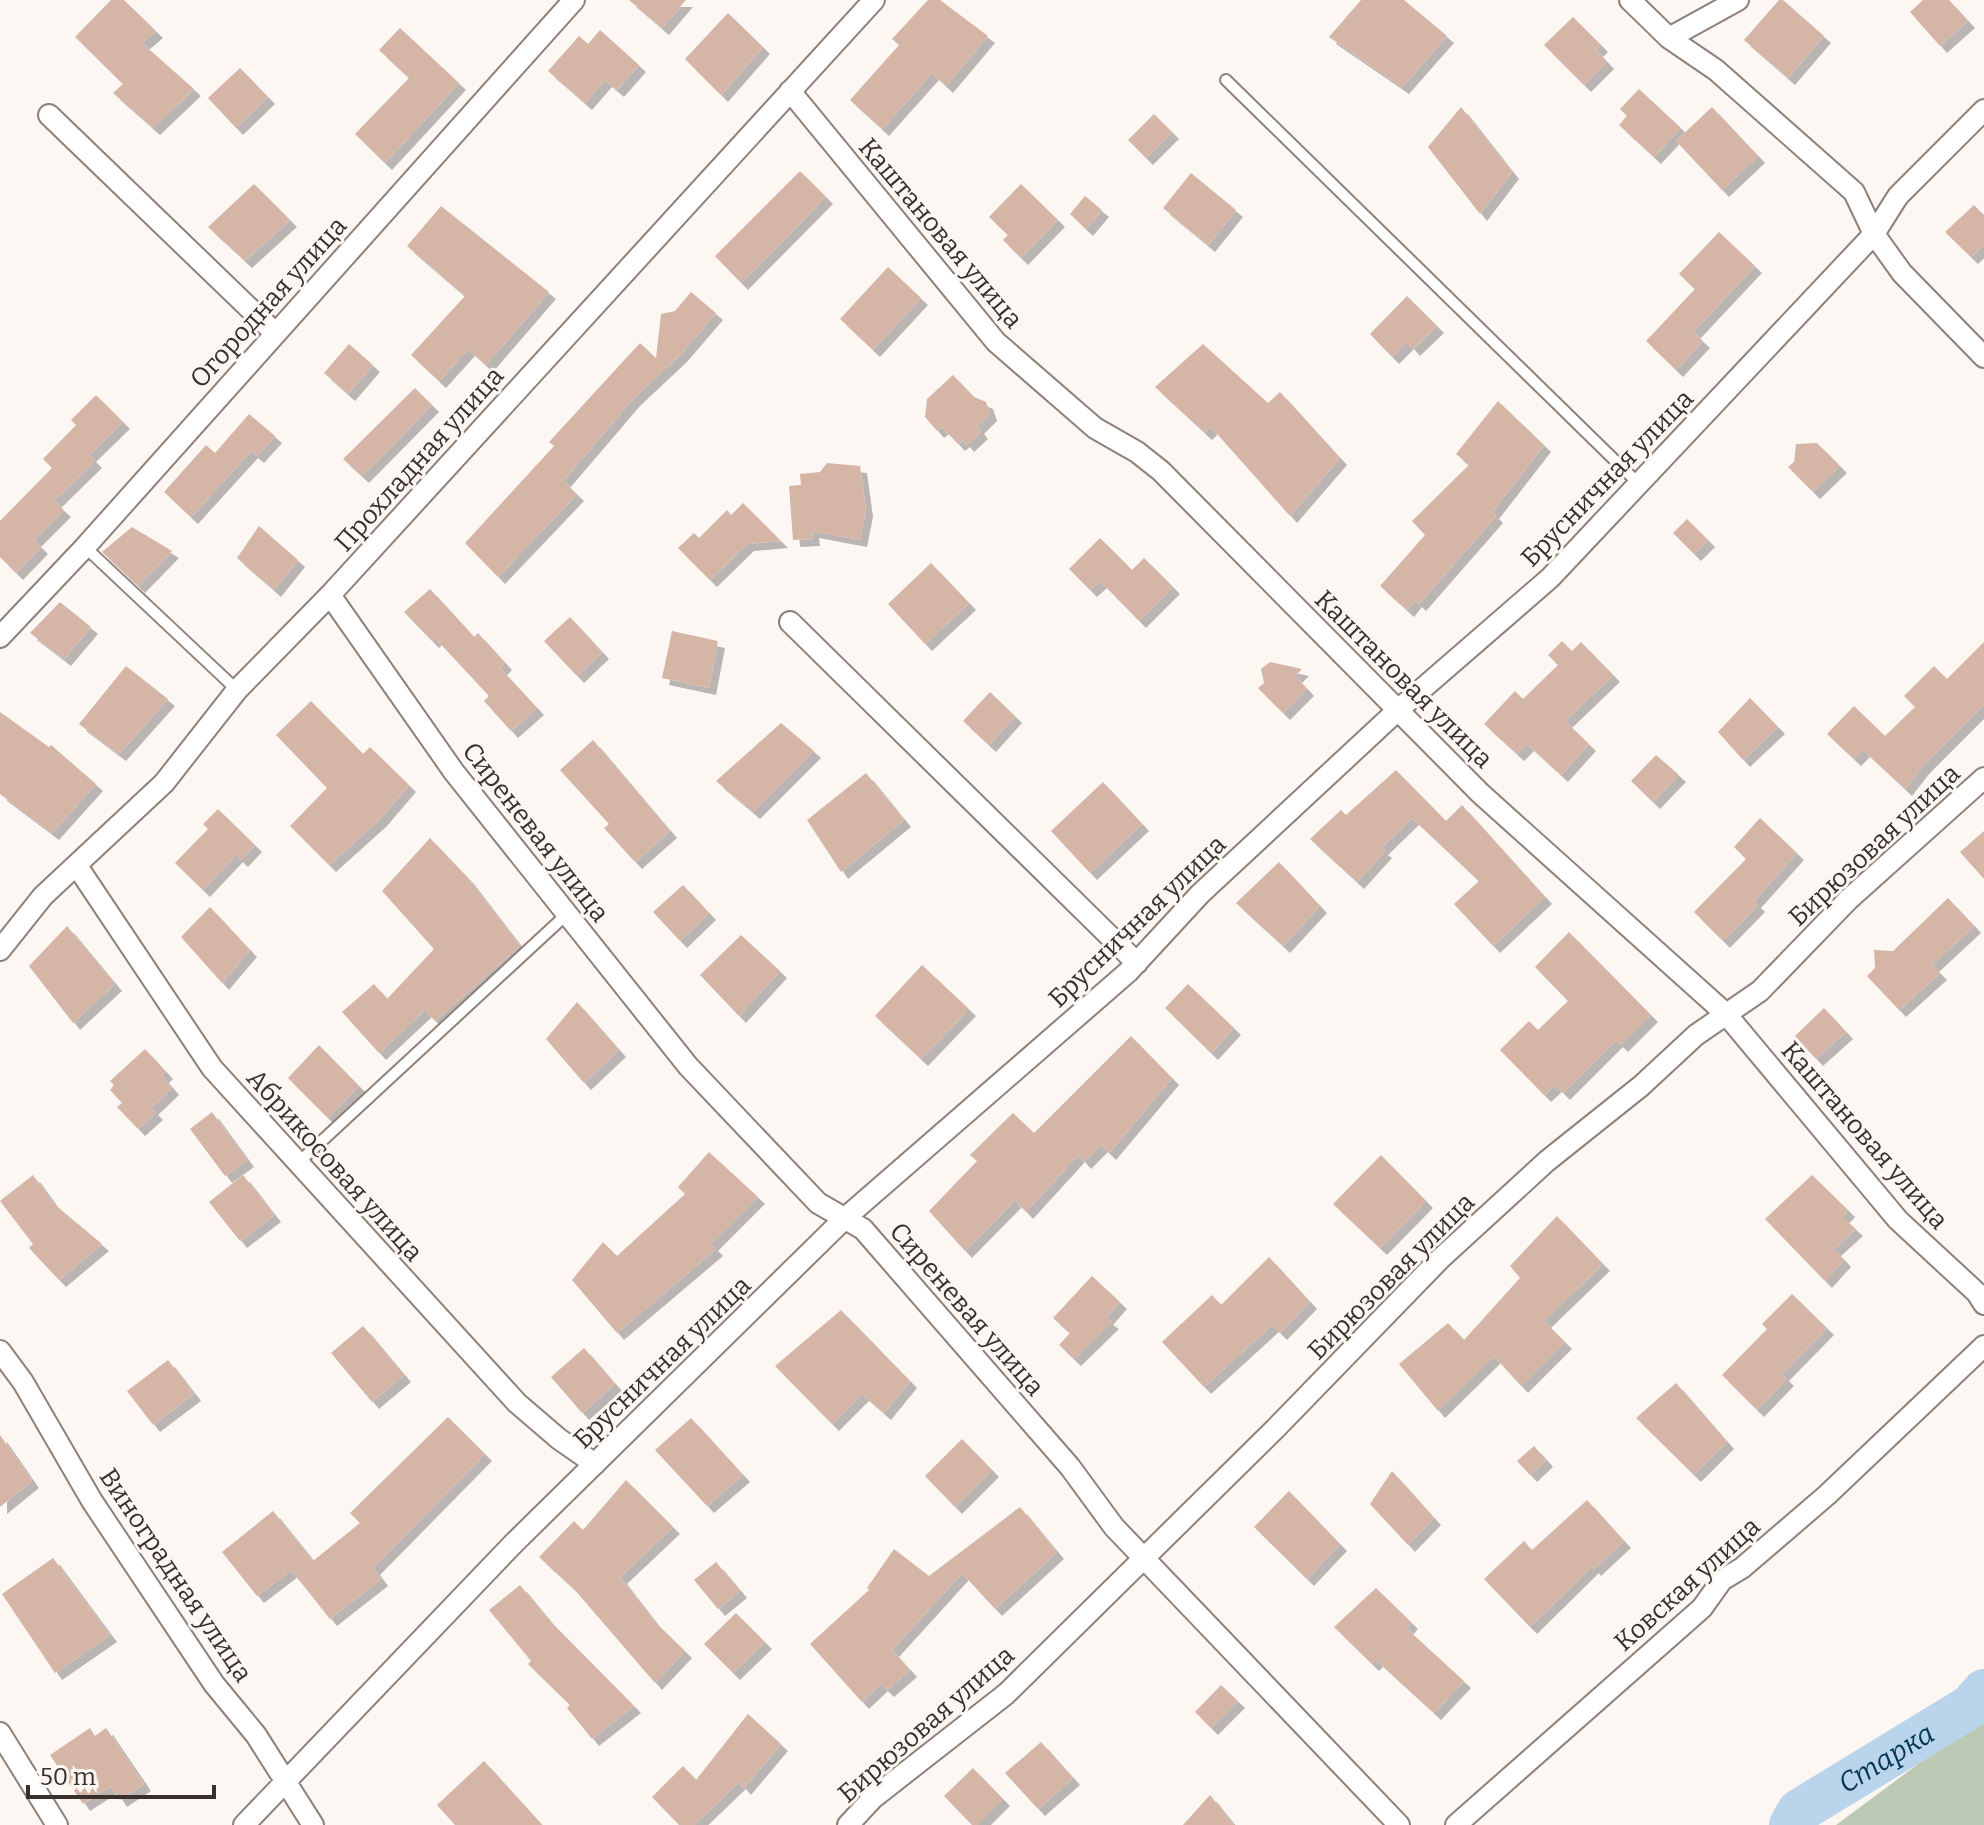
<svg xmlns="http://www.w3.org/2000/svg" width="1984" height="1825" font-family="Bitter,serif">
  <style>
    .grass { fill: #bcc9b5 }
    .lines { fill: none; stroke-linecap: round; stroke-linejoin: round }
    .river { stroke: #bad5eb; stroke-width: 44 }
    .building { fill: #d5b5a6; filter: url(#shadow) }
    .service-casing { stroke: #8f8079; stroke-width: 14 }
    .minor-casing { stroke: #8f8079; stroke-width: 24 }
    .service { stroke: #fff; stroke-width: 10 }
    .minor { stroke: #fff; stroke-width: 20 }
    .labels { text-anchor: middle; stroke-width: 6; stroke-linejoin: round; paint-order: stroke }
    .street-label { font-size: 26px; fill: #37302d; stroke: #fdf7f3 }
    .water-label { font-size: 28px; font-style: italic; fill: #033654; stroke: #fdf7f3 }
  </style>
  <defs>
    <filter id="shadow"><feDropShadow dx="7" dy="7" stdDeviation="0" flood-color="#0004"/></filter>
  </defs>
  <rect width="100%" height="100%" fill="#fdf7f3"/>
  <path class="grass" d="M1984,1715V1825H1836Z"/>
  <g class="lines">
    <path class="river" id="s1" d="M1791,1825L1799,1811L1971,1706L1984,1691"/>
  </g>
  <path class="building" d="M111,0H124L156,31L142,43L194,89L153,128L113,93L123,84L75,37Z
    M629,0H686L662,28Z
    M928,0H940L988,36L946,86L932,73L882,129L850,100L899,45L892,39Z
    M1361,0H1404L1447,36L1402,87L1329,37Z
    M1779,0H1783L1824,36L1788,78L1744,40Z
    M1923,0H1949L1968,21L1940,46L1910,12Z
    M728,13L763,47L721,95L685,59Z
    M1573,17L1601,45L1596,50L1607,62L1584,85L1544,45Z
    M400,28L459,83L385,163L355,134L409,78L379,50Z
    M600,30L639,65L617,90L605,80L585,103L548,71L579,36L588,44Z
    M240,68L268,97L236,128L208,98Z
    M1639,89L1681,128L1654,157L1619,125L1627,116L1620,109Z
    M1461,107L1512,172L1480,214L1428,147Z
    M1712,107L1758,156L1722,190L1676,141Z
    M1154,114L1172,132L1146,158L1128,140Z
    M800,171L826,197L741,283L715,256Z
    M1191,173L1236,210L1208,245L1163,208Z
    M254,184L290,220L245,261L208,227Z
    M1021,184L1058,220L1021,258L1003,240L1008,235L989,217Z
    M1085,196L1102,210L1086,229L1070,214Z
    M1974,205L1984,215V245L1971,257L1945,232Z
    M441,206L549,292L486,365L468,349L439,381L411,355L465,296L407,246Z
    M1719,232L1755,266L1693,332L1703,341L1676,370L1646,341L1695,289L1679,274Z
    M888,267L921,298L873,350L840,319Z
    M691,292L716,313L680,355L633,399L563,481L577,494L498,577L465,543L554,446L549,442L640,343L656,358L661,314L675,311Z
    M1407,296L1437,326L1413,349L1407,342L1392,357L1370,334Z
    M349,344L373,365L348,394L324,373Z
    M1203,344L1268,403L1280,392L1340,458L1290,516L1211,427L1205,433L1155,387Z
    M953,375L974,397L986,402L990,414L977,427L981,432L967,445L963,440L958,444L942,427L937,431L925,417L927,399Z
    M415,388L432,405L362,476L343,459Z
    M96,395L123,422L89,455L95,461L54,501L64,510L34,540L41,547L16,573L0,557V521L52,468L43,459L76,425L71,420Z
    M1498,401L1544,445L1492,512L1496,516L1419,604L1415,600L1407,610L1380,586L1425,535L1412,521L1469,465L1456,454Z
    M249,414L275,436L257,456L251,451L191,517L164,492L206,445L215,453Z
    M1817,443L1840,466L1813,492L1788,467L1794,462L1796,444Z
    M827,463L860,466L866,510L860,540L812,531L813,539L793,540L789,486L801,485L800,474L820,472Z
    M743,503L781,541L747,544L710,580L678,548L694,533L699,538L727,510L731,515Z
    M1687,519L1708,540L1694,554L1673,533Z
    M259,526L298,560L274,590L237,558Z
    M132,527L172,551L138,586L102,552Z
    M1100,538L1132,570L1144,558L1173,587L1139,621L1100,581L1090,590L1069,569Z
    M931,563L969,603L925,644L888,604Z
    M430,589L474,637L478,633L505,663L500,668L537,708L511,731L484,701L489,696L435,638L432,641L404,612Z
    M60,602L91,627L64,659L30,633Z
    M570,617L602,652L577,676L544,641Z
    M672,631L718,641L709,688L662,678Z
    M1562,641L1572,651L1581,642L1613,675L1565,721L1589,744L1561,775L1527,744L1517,754L1484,724L1515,691L1523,699L1558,665L1548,655Z
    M1984,642V705L1923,766L1905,789L1863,750L1854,759L1827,734L1854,706L1885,736L1915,707L1904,696L1934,666L1947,679Z
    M1270,662L1302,669L1295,676L1307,689L1283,713L1258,688L1264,683L1261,669Z
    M126,666L168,699L119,754L79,724Z
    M990,692L1015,716L989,745L963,721Z
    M1750,698L1778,727L1743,760L1718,732Z
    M311,701L363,754L370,747L409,785L380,819L329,865L290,826L327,788L276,735Z
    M0,712L49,747L51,745L96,784L52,833L0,794Z
    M781,723L814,751L753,812L716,781Z
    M593,740L670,831L635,862L604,828L609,824L560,770Z
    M1656,755L1679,775L1653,802L1631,781Z
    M1396,770L1446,821L1462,805L1545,897L1493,946L1454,904L1479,881L1412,818L1381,848L1385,851L1357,882L1310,839L1341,810L1346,815Z
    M866,773L904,820L841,872L807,820Z
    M1103,782L1142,824L1090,873L1051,831Z
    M218,809L255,845L241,860L236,855L203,890L175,863L208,829L203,824Z
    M1760,818L1797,853L1754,901L1758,905L1723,941L1694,912L1746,859L1734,847Z
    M1984,831V879L1960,852Z
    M430,838L467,877L520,946L435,1021L425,1010L379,1053L342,1012L374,984L387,999L434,949L382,891Z
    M1279,862L1320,906L1283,946L1236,903Z
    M683,885L709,913L680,941L653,912Z
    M1948,898L1974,926L1932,965L1940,973L1899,1010L1867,976L1875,968L1874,950L1893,951Z
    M210,907L250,950L222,983L181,937Z
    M67,926L115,984L73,1023L29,966Z
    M1569,932L1651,1015L1621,1045L1616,1040L1563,1093L1555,1085L1544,1095L1500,1050L1529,1021L1538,1030L1568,1001L1535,967Z
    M741,935L780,971L739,1016L700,975Z
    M922,965L969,1009L921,1059L875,1016Z
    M1188,984L1234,1028L1211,1053L1165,1008Z
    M577,1002L619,1050L584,1083L546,1039Z
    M1824,1008L1846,1032L1816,1059L1795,1036Z
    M1131,1036L1172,1078L1109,1153L1101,1145L1084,1162L1078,1155L1026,1212L1015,1200L965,1251L929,1211L977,1161L970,1155L1013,1113L1034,1133Z
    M319,1045L359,1086L328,1118L288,1078Z
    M145,1049L166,1072L162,1076L172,1088L151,1108L156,1113L138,1129L117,1107L122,1103L110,1090L114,1085L110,1081Z
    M212,1112L247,1160L225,1176L190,1129Z
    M709,1152L758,1197L711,1244L716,1249L617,1333L572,1280L603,1242L617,1256L685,1194L678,1187Z
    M1381,1155L1426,1201L1380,1248L1333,1204Z
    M33,1175L54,1204L102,1244L59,1280L29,1248L33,1244L0,1201Z
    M243,1175L274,1215L240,1241L209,1202Z
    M1812,1175L1848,1210L1842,1217L1856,1229L1834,1249L1844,1260L1825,1281L1765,1219Z
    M1557,1216L1603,1264L1544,1321L1565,1342L1521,1386L1494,1356L1438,1411L1399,1364L1448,1323L1464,1340L1520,1278L1510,1266Z
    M1269,1257L1310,1302L1280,1333L1272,1325L1204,1387L1162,1342L1212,1295L1221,1305Z
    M1092,1276L1120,1302L1106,1318L1112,1322L1074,1359L1059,1345L1070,1333L1053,1318Z
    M1792,1294L1827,1328L1782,1374L1787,1379L1757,1410L1722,1375L1767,1329L1762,1324Z
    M841,1310L910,1381L884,1413L862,1394L832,1424L775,1366Z
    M363,1326L404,1375L372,1402L331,1353Z
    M584,1348L615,1384L582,1413L551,1377Z
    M168,1360L194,1394L153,1425L127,1391Z
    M1676,1383L1727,1442L1694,1475L1636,1418Z
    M448,1417L485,1454L373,1568L381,1579L330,1619L291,1570L257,1596L222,1552L273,1511L313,1561L360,1523L350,1513Z
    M691,1418L743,1475L707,1506L655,1450Z
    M0,1435L32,1481L0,1507Z
    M962,1439L992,1470L955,1507L925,1476Z
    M1534,1446L1546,1460L1530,1475L1517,1461Z
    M1392,1471L1434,1518L1408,1545L1370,1504Z
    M626,1480L673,1527L620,1577L654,1621L685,1651L655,1683L574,1589L539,1557L574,1521L583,1530Z
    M1289,1491L1340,1544L1307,1579L1254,1527Z
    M1587,1500L1624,1541L1594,1569L1592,1566L1530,1627L1484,1579L1524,1541L1532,1550Z
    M1020,1507L1057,1552L995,1609L962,1573L892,1650L910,1670L887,1690L881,1684L862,1702L810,1644L869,1590L867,1588L894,1549L929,1576Z
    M53,1558L110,1635L55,1673L2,1594Z
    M716,1562L740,1591L718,1609L694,1580Z
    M520,1585L548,1619L634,1706L592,1739L567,1708L570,1705L528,1664L531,1661L489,1610Z
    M1376,1588L1411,1622L1406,1628L1464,1681L1434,1713L1376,1660L1372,1664L1334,1627Z
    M736,1613L765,1642L733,1673L704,1644Z
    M1221,1685L1238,1701L1211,1728L1195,1712Z
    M748,1714L781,1744L744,1788L739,1782L694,1825H679L652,1797L683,1766L696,1780Z
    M90,1728L95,1736L106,1728L144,1784L120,1800L111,1786L83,1804L50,1755Z
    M1041,1742L1073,1778L1038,1809L1005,1773Z
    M484,1761L542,1825H455L437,1805Z
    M973,1768L1003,1799L977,1825H972L944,1796Z
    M1210,1795L1234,1825H1183Z"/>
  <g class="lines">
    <g class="service-casing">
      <path id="service" d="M1226,80L1639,484
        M85,547L237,690
        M298,1163L567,914"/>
    </g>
    <g class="minor-casing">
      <path id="minor" d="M1630,0L1669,38L1716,70L1854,192L1874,234L1902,273L1984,357
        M1669,38L1738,0
        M790,91L996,342L1095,428L1137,452L1161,471L1480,793L1726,1014L1898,1220L1977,1293L1984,1304
        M49,115L275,333
        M330,595L454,772L688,1066L818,1203L863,1229L1070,1467L1114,1527L1399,1825
        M790,622L1137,963
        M0,637L85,547L574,0
        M77,866L212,1068L517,1403L559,1439L595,1464
        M0,950L43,896L164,783L237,690L330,595L874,0
        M0,1351L23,1382L92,1501L214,1684L256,1735L313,1825
        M0,1733L57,1825
        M244,1825L514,1543L844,1219L1128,972L1200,894L1399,709L1550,578L1874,234L1898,196L1984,110
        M848,1825L873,1798L1006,1694L1276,1428L1440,1259L1547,1161L1641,1086L1696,1035L1760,991L1849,899L1984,778
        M1456,1825L1702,1608L1722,1580L1742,1568L1827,1495L1984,1346"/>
    </g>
    <use href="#service" class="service"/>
    <use href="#minor" class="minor"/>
  </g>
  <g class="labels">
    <g class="street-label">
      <text transform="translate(941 233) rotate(50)" y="9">Каштановая улица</text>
      <text transform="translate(268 302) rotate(-48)" y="9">Огородная улица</text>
      <text transform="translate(419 459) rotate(-48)" y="9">Прохладная улица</text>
      <text transform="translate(1607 478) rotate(-46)" y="9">Брусничная улица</text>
      <text transform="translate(1404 679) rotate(45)" y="9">Каштановая улица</text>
      <text transform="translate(536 832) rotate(52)" y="9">Сиреневая улица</text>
      <text transform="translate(1874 845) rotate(-43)" y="9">Бирюзовая улица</text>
      <text transform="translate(1137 921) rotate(-44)" y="9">Брусничная улица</text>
      <text transform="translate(1865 1135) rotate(49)" y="9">Каштановая улица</text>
      <text transform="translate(335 1165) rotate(48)" y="9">Абрикосовая улица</text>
      <text transform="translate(1391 1276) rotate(-45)" y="9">Бирюзовая улица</text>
      <text transform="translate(967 1309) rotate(49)" y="9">Сиреневая улица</text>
      <text transform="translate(662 1362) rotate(-44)" y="9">Брусничная улица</text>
      <text transform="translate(176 1575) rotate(56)" y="9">Виноградная улица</text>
      <text transform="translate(1687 1584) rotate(-42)" y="9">Ковская улица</text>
      <text transform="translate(926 1724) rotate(-41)" y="9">Бирюзовая улица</text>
    </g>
    <g class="water-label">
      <text dy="10" stroke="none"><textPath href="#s1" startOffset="118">Старка</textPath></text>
    </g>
  </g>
  <path d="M28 1785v12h186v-12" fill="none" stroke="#37302d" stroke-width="4"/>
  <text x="40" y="1785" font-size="24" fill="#37302d" stroke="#fdf7f3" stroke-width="6" paint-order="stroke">50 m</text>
</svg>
